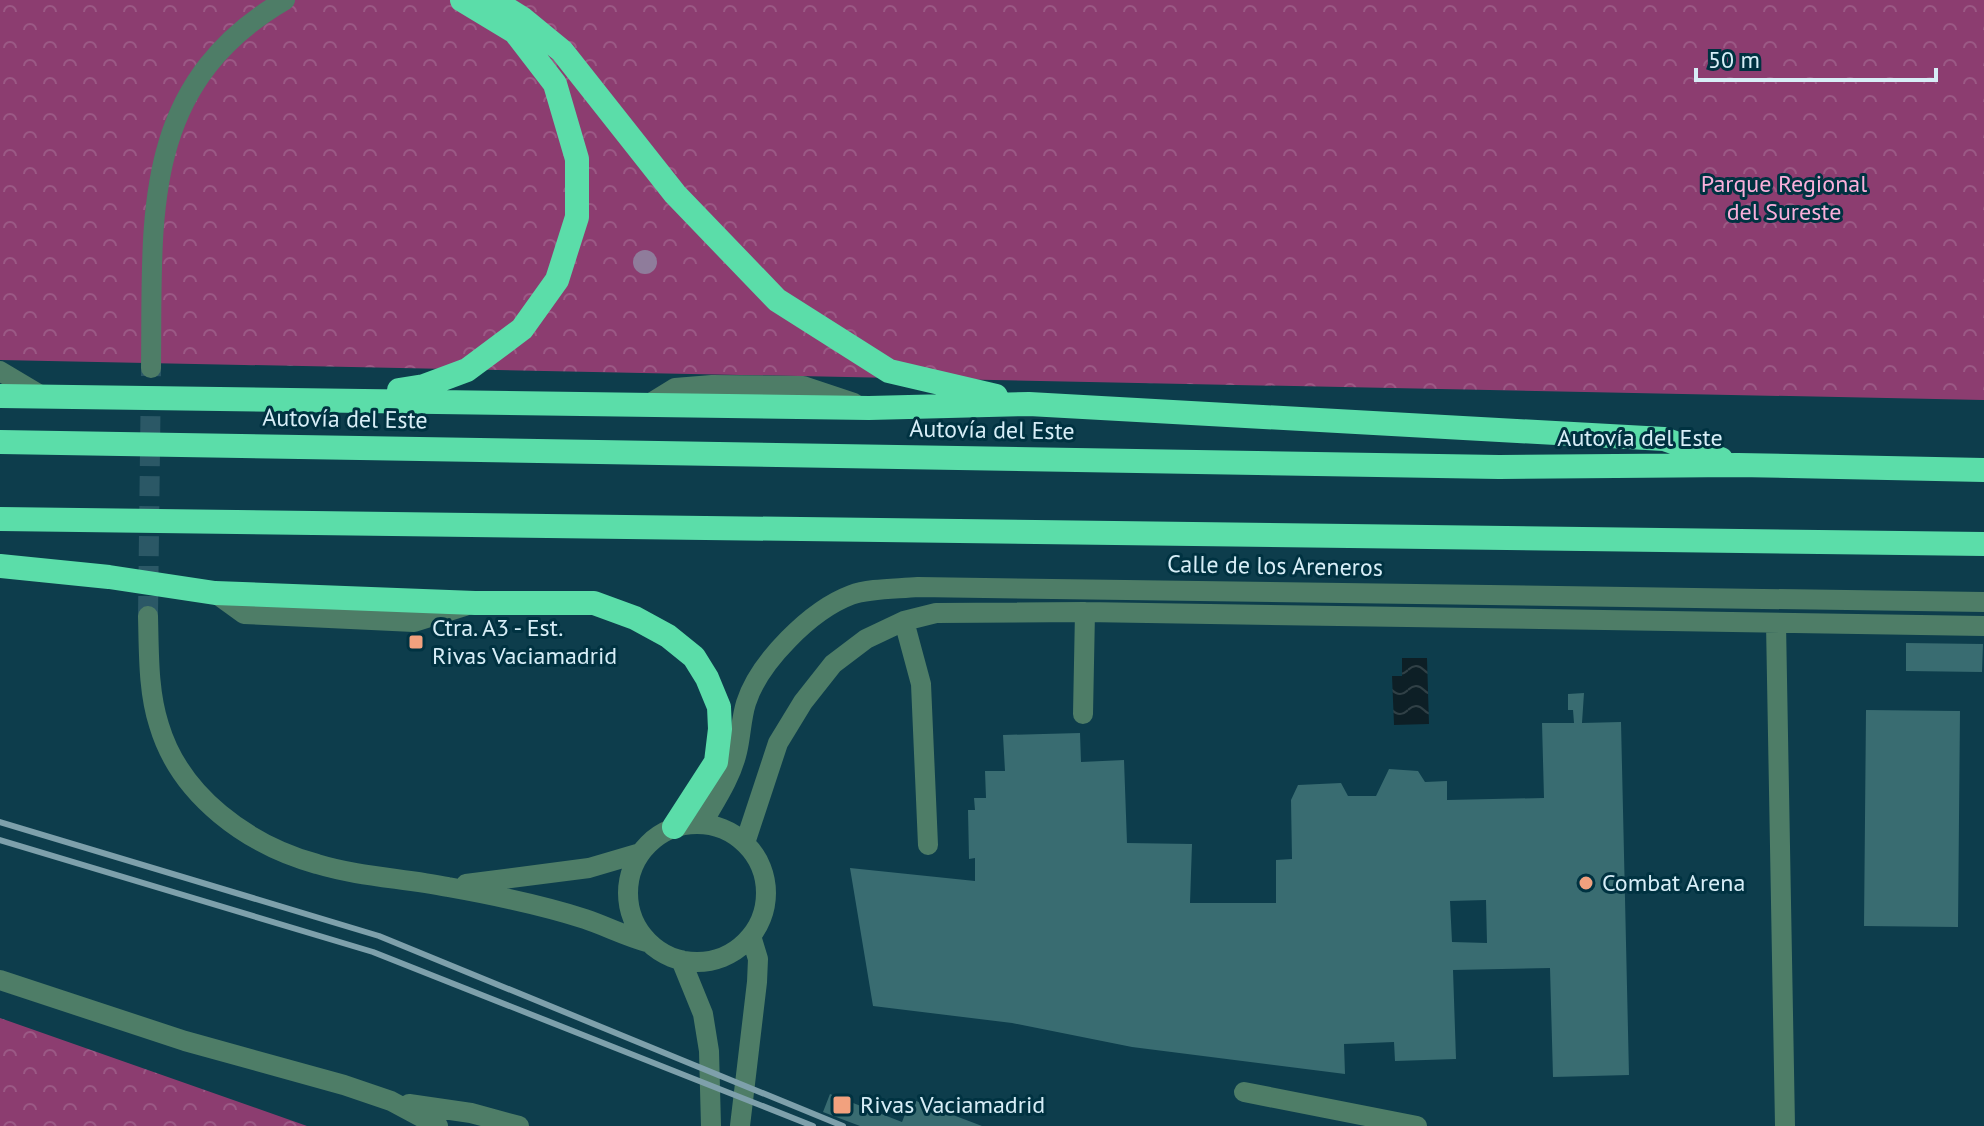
<svg xmlns="http://www.w3.org/2000/svg" width="1984" height="1126" font-family="'PT Sans',sans-serif">
  <style>
    .park { fill: url(#park-crowns) }
    .water { fill: url(#water-waves) }
    .building { fill: #396c71; fill-rule: evenodd }
    .lines { fill: none; stroke-linecap: round; stroke-linejoin: round }
    .minor-tunnel { stroke: #2b5866; stroke-width: 20; stroke-dasharray: 20 10; stroke-linecap: butt }
    .minor { stroke: #4e7d67; stroke-width: 20 }
    .highway { stroke: #5bdda9; stroke-width: 24 }
    .rail { stroke: #7ea0ab; stroke-width: 6 }
    .tree { fill: #8f7c9b }
    .poi-dot { fill: #f2a17e; stroke: #003241; stroke-width: 3 }
    .labels { text-anchor: middle; stroke-width: 6; stroke-linejoin: round; paint-order: stroke }
    .park-label { font-size: 24px; fill: #fab0db; stroke: #003241 }
    .street-label { font-size: 24px; fill: #d7eef7; stroke: #003241 }
    .poi-label { font-size: 24px; fill: #d7eef7; stroke: #003241; text-anchor: start }
  </style>
  <defs>
    <pattern id="park-crowns" width="20" height="18" patternUnits="userSpaceOnUse" patternTransform="scale(2)"><rect width="20" height="18" fill="#8c3d70"/><path d="M2 6a3 3 0 1 1 6 0M12 15a3 3 0 1 1 6 0" fill="none" stroke="#9b5985"/></pattern>
    <pattern id="water-waves" width="16" height="10" patternUnits="userSpaceOnUse" patternTransform="scale(2)"><rect width="16" height="10" fill="#0d1f26"/><path d="M0 5q4-4 8 0t8 0" fill="none" stroke="#304046"/></pattern>
  </defs>
  <rect width="100%" height="100%" fill="#0d3d4c"/>
  <path class="park" d="M0,0H1984V400L0,360Z
    M0,1018L307,1126H0Z"/>
  <path class="water" d="M1402,658H1427L1429,724L1394,725L1392,676H1402Z"/>
  <path class="building" d="M1906,643L1983,644L1982,672L1906,671Z
    M1584,693L1582,723L1621,722L1629,1075L1553,1077L1550,968L1453,970L1456,1059L1395,1061L1394,1042L1344,1044L1345,1074L1132,1047L1012,1023L873,1006L850,868L975,881V858L969,859L968,810H975L974,798H986L985,771H1005L1003,735L1080,733L1081,762L1124,760L1127,843L1192,844L1190,903H1276V860L1292,859L1291,800L1298,785L1341,783L1348,796H1376L1389,769L1418,771L1425,782L1447,781V800L1544,798L1542,723H1574L1573,710H1568V694ZM1486,900L1487,943L1452,942L1450,901Z
    M1866,710L1960,711L1958,927L1864,926Z
    M830,1094L902,1122L911,1099L982,1126H860L823,1112Z"/>
  <g class="lines">
    <path class="minor-tunnel" d="M148,616L151,368"/>
    <path class="minor" d="M151,368C153,219 138,86 285,0
      M0,371L42,396
      M649,404L675,388L712,385L803,386L854,403
      M215,593L244,614L414,622L465,606
      M148,616C149,652 148,691 159,725C180,796 248,845 317,864C360,877 404,878 448,887C493,895 541,905 585,919C606,926 625,936 647,942
      M904,621L921,684L928,845
      M1776,623L1785,1126
      M1083,714L1085,612
      M628 893a69 69 0 1 1 138 0a69 69 0 1 1-138 0Z
      M702,824C715,801 731,778 737,752C741,736 741,719 746,703C759,662 811,610 851,595C870,588 897,589 918,587L1984,602
      M745,843L778,743L803,702L833,664L866,639L904,621L936,613L1085,612L1984,626
      M466,884L589,868L640,853
      M681,960L703,1014L709,1051L711,1126
      M0,980L185,1041L344,1085L391,1101L438,1126
      M1244,1092L1417,1126
      M409,1104L471,1113L519,1126
      M740,1126L757,982L758,959L751,936"/>
    <path class="highway" d="M493,0L523,19L562,51L675,194L777,300L889,371L996,396
      M399,390L424,386L467,370L522,329L557,280L577,217V159L555,84L515,32L462,0
      M0,396L869,408L1029,404L1664,439L1721,459
      M0,442L1499,467L1738,465L1984,470
      M0,519L1984,544
      M0,566L109,577L215,593L475,603H594L635,618L668,636L694,657L707,678L719,707L720,729L716,762L674,827"/>
    <path class="rail" d="M0,822L379,936L843,1126
      M0,840L373,952L813,1126"/>
  </g>
  <circle class="tree" cx="645" cy="262" r="12"/>
  <g class="poi-dot">
    <rect x="408" y="634" width="16" height="16" rx="4"/>
    <circle cx="1586" cy="883" r="8"/>
    <rect x="832" y="1095" width="20" height="20" rx="4"/>
  </g>
  <g class="labels">
    <g class="park-label">
      <text x="1784" y="192">Parque Regional<tspan x="1784" dy="28">del Sureste</tspan></text>
    </g>
    <g class="street-label">
      <text transform="translate(345 419) rotate(1)" y="8">Autovía del Este</text>
      <text transform="translate(992 430) rotate(1)" y="8">Autovía del Este</text>
      <text x="1640" y="446">Autovía del Este</text>
      <text transform="translate(1275 566) rotate(1)" y="8">Calle de los Areneros</text>
    </g>
    <g class="poi-label">
      <text x="432" y="636">Ctra. A3 - Est.<tspan x="432" dy="28">Rivas Vaciamadrid</tspan></text>
      <text x="1602" y="891">Combat Arena</text>
      <text x="860" y="1113">Rivas Vaciamadrid</text>
    </g>
  </g>
  <path d="M1696 68v12h240v-12" fill="none" stroke="#d7eef7" stroke-width="4"/>
  <text x="1708" y="68" font-size="24" fill="#d7eef7" stroke="#003241" stroke-width="6" paint-order="stroke">50 m</text>
</svg>
